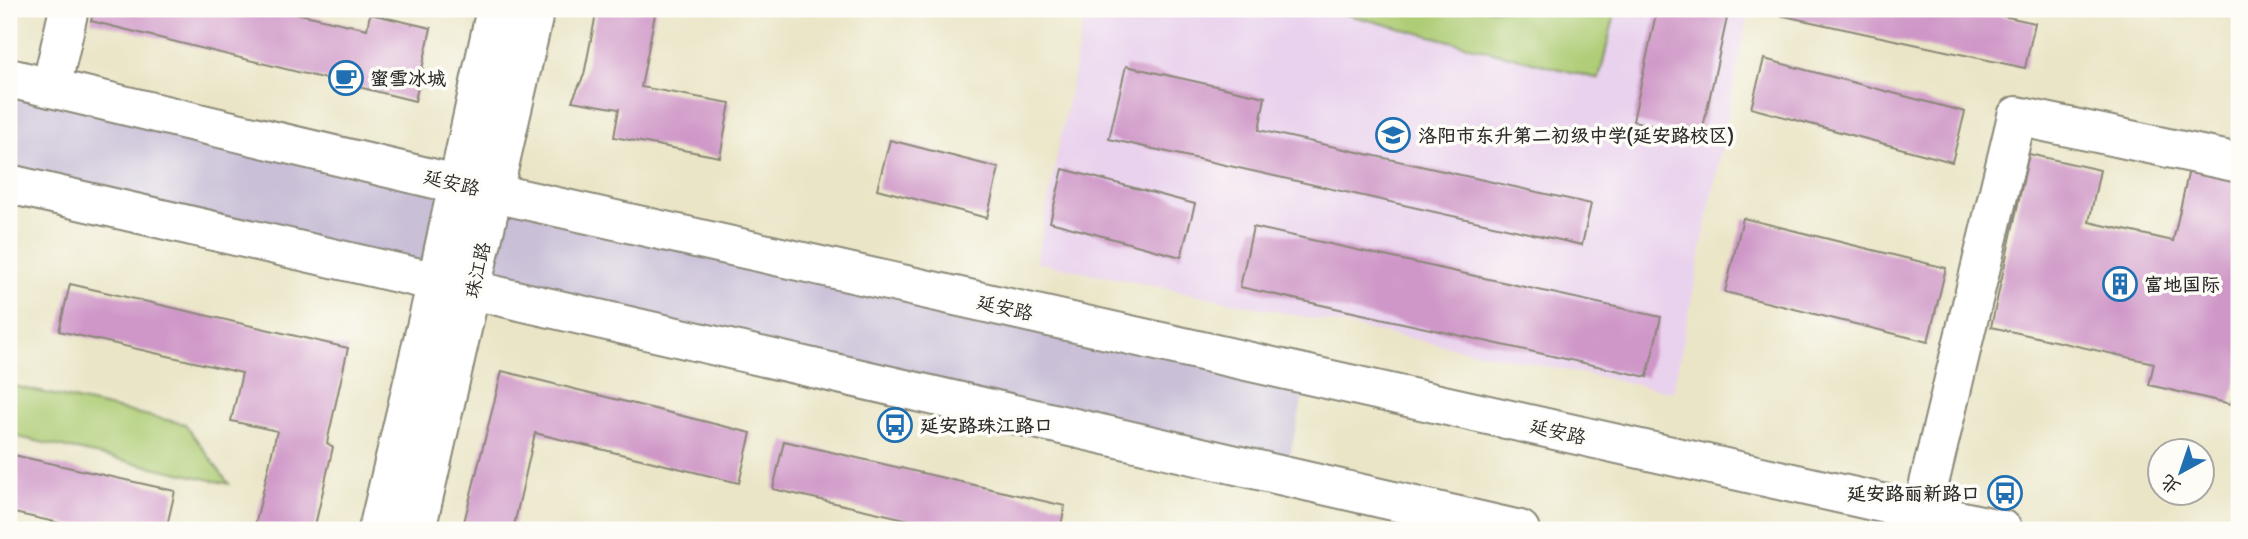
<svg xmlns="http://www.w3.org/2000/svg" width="2248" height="539" font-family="Delius,'LXGW WenKai TC',sans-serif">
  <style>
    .built { fill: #e9d2ed }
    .industrial { fill: #c9bfd7 }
    .green { fill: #aecc74; stroke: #6c7c50; stroke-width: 2 }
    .building { fill: #cf97c7 }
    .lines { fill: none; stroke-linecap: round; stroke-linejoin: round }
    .minor-casing { stroke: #8a8878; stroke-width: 42 }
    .major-casing { stroke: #8a8878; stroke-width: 42 }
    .minor { stroke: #fff; stroke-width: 38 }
    .major { stroke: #fff; stroke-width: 38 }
    .labels { text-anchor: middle; stroke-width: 7; stroke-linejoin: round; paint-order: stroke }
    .poi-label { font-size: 19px; font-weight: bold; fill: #2b2b2b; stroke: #fdfcf7; text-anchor: start }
    .street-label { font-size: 19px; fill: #2b2b2b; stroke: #fdfcf7 }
  </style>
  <rect width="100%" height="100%" fill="#fdfcf7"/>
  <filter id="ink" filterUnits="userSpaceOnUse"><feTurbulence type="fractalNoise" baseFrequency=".0143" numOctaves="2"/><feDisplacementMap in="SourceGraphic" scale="14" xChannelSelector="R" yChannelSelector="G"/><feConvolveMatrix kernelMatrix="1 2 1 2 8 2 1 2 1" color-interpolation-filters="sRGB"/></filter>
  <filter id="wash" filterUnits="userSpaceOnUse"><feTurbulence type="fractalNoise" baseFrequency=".00686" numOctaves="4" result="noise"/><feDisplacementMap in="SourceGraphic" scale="28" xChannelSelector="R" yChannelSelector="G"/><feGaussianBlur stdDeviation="1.57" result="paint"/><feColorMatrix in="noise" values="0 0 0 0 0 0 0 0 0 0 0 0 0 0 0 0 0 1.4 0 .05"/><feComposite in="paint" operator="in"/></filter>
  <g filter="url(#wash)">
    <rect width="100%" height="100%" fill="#eae5c6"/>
    <path class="built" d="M1086,9H1749L1673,392L1036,262Z"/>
    <path class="industrial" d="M9,84L1307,378L1287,469L9,180Z"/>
    <path class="green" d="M1325,9H1616L1599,79Z
      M9,385L185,424L229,484L9,435Z"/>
    <g id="blocks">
      <path class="building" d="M94,9H278L367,29L370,14L431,28L415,101L91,21Z
        M597,9H656L641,87L730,103L720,157L614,137L619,109L572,101L584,75Z
        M1657,9H1729L1701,137L1633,121Z
        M1780,9H1971L2035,23L2025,68L1779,15Z
        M1764,59L1965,112L1952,162L1751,108Z
        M1126,66L1265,97L1259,130L1591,204L1582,245L1109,139Z
        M890,140L999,168L987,218L877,189Z
        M2029,154L2100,170L2089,222L2173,241L2190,165L2239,176V365L2231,404L2149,385L2154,363L1991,327Z
        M1063,169L1195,204L1181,257L1050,222Z
        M1743,218L1946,268L1928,342L1725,292Z
        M1253,227L1661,317L1647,377L1240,287Z
        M70,284L348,348L327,443L333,447L314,530H254L277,431L231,421L242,373L59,331Z
        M502,371L751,433L739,483L535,433L513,530H462Z
        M784,441L1065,506L1060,530H954L773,489Z
        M9,454L175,491L166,530H92L9,512Z"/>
    </g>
  </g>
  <g filter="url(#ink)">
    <use href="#blocks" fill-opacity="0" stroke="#8a8878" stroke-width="2"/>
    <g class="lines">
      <g class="minor-casing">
        <path id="minor" d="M51,88L69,9
          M1922,513L2017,116L2239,163"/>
      </g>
      <g class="major-casing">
        <path id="major" d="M9,78L494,193L2003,530
          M9,184L1520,530
          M378,530L437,281L496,9
          M416,530L535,9"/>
      </g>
      <use href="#minor" class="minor"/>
      <use href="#major" class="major"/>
    </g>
  </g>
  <defs>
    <g id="cafe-ring" transform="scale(1.75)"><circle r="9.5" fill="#fdfcf7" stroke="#1f6fb2" stroke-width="1.5"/><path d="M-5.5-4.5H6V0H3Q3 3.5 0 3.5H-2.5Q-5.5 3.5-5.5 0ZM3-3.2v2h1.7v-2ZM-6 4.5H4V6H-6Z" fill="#1f6fb2"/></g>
    <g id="school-ring" transform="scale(1.75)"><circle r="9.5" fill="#fdfcf7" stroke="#1f6fb2" stroke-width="1.5"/><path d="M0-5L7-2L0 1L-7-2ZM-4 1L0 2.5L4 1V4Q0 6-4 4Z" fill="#1f6fb2"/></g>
    <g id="building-ring" transform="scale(1.75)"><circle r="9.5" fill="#fdfcf7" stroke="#1f6fb2" stroke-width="1.5"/><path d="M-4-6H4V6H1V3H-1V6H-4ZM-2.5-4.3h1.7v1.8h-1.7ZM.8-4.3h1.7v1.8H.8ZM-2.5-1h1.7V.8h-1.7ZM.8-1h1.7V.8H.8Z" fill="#1f6fb2"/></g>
    <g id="bus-ring" transform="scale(1.75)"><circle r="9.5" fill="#fdfcf7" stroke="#1f6fb2" stroke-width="1.5"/><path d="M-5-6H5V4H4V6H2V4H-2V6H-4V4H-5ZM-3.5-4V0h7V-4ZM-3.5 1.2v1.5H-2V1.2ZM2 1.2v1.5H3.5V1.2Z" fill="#1f6fb2"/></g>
  </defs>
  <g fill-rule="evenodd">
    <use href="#cafe-ring" x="346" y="78"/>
    <use href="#school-ring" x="1393" y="135"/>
    <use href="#building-ring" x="2120" y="284"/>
    <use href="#bus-ring" x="895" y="425"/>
    <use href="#bus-ring" x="2005" y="493"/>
  </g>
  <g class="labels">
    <g class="poi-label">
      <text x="370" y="85">蜜雪冰城</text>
      <text x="1418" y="142">洛阳市东升第二初级中学(延安路校区)</text>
      <text x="2144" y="291">富地国际</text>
      <text x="920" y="432">延安路珠江路口</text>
      <text x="1980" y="500" text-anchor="end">延安路丽新路口</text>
    </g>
    <g class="street-label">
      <text transform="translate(452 182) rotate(14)" y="7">延安路</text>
      <text transform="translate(477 270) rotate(-77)" y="7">珠江路</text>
      <text transform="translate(1005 307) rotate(13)" y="7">延安路</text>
      <text transform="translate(1558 431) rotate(13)" y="7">延安路</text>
    </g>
  </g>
  <rect width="2248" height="539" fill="none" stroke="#fdfcf7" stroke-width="35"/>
  <g transform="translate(2181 472) rotate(220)"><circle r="33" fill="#fdfcf7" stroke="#a9a8a5" stroke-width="2"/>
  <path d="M0-5L12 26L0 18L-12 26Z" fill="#1f6fb2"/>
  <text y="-10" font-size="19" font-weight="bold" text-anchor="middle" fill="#2b2b2b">北</text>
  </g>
</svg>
